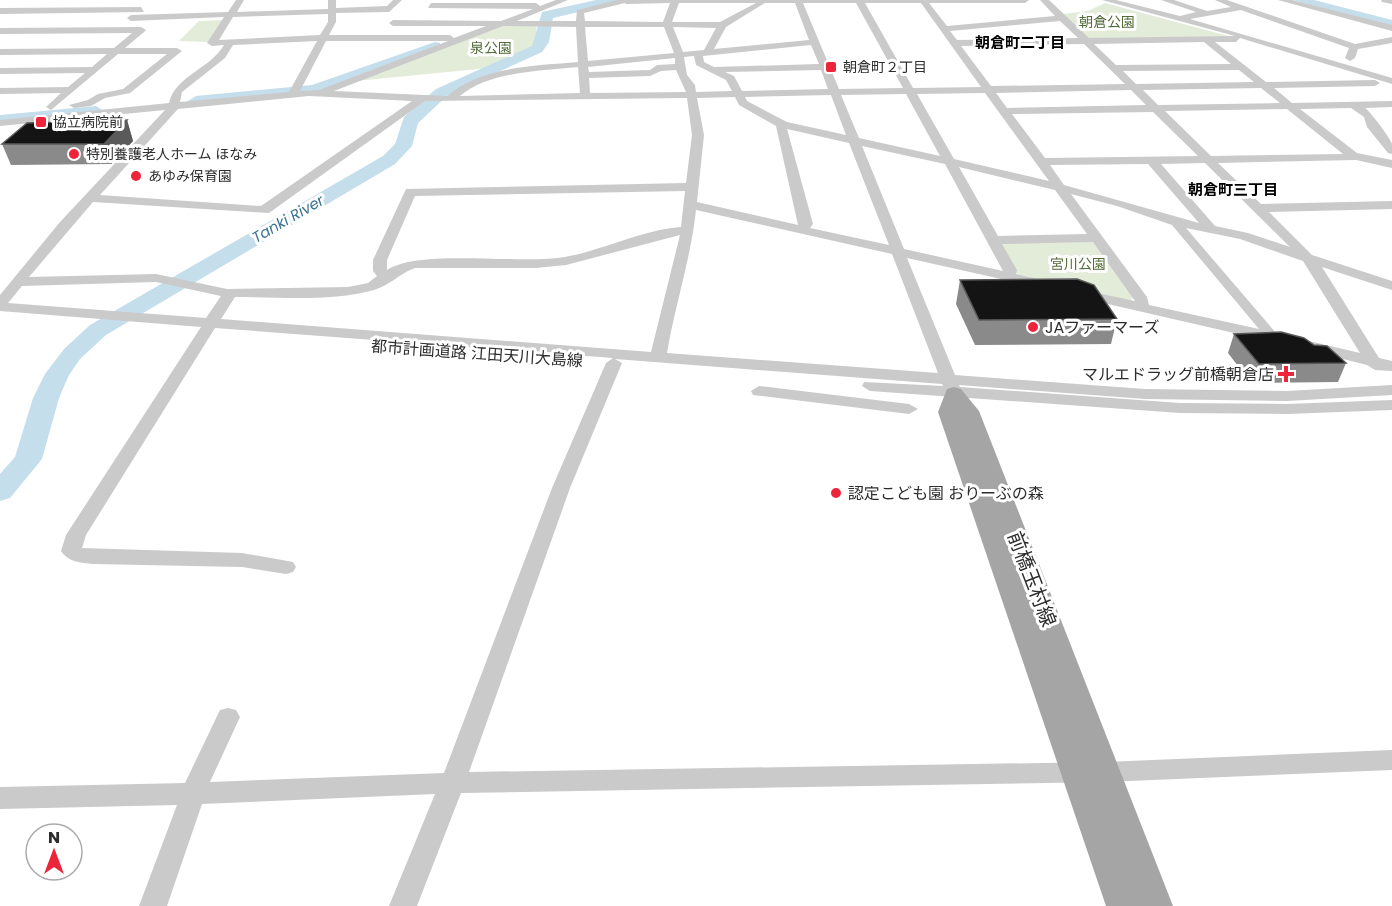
<svg xmlns="http://www.w3.org/2000/svg" width="1392" height="906" font-family="Poppins,'Noto Sans JP',sans-serif">
  <style>
    .green { fill: #e3ebd9 }
    .lines { fill: none; stroke-linecap: round; stroke-linejoin: round }
    .river { fill: #c4deec; fill-rule: evenodd }
    .minor { fill: #cacaca; fill-rule: evenodd }
    .major { fill: #a5a5a5; fill-rule: evenodd }
    .wall { fill: #8a8a8a }
    .shaded-wall { fill: #5a5a5a }
    .building { fill: #141414; stroke: #5a5a5a; stroke-width: 1.5 }
    .poi-dot { fill: #ed253a; stroke: #fff; stroke-width: 2 }
    .labels { text-anchor: middle; stroke-width: 6; stroke-linejoin: round; paint-order: stroke }
    .far-park-label { font-size: 14px; fill: #516a38; stroke: #fff }
    .far-poi-label { font-size: 14px; fill: #2d2d2d; stroke: #fff; text-anchor: start }
    .far-neighbourhood-label { font-size: 15px; font-weight: bold; fill: #000; stroke: #fff }
    .far-water-label { font-size: 15px; font-style: italic; fill: #377292; stroke: #fff }
    .poi-label { font-size: 16px; fill: #2d2d2d; stroke: #fff; text-anchor: start }
    .street-label { font-size: 16px; fill: #2d2d2d; stroke: #fff }
    .near-street-label { font-size: 20px; fill: #2d2d2d; stroke: #fff }
  </style>
  <rect width="100%" height="100%" fill="#fff"/>
  <path class="green" d="M1105,3L1232,37L1088,39L1062,14L1088,11Z
    M224,20L208,42L179,41L199,21Z
    M502,25H537L534,46L489,68L355,81Z
    M1094,242L1134,298L1128,301L1021,275L1016,273L1001,243Z"/>
  <g class="lines">
    <path class="river" d="M596,0H619L617,3L553,18L549,42L542,52L448,95L418,123L412,146L395,164L106,335L80,359L69,375L59,398L42,459L10,498L0,501V474L15,457L33,398L45,374L64,349L90,325L383,156L395,144L404,117L436,89L532,46L542,12Z
      M1293,0H1314L1392,20V28Z
      M435,42L440,43V49L314,94L196,106L188,101L196,96L312,85Z
      M96,106L104,111L102,114L0,125V115Z"/>
    <path class="minor" d="M236,0H244L237,12L328,9V0H336V8L387,6L393,0H402L389,12L336,13V22L329,35H450L454,38L486,26H393L389,23L393,20L501,21L533,9L428,8L431,3H536L540,6L556,0H568L517,21H576L577,10L617,0H1029L1025,3H929L947,26L1055,16L1040,0H1049L1089,38L1235,36L1102,0H1116L1180,16L1196,12L1161,0H1174L1207,11L1231,7L1215,0H1227L1355,44L1392,37V43L1358,49L1355,58L1350,61L1345,58L1349,48L1241,10L1190,19L1392,78V84L1240,38L1236,42H1215L1266,82L1375,80L1380,83L1375,86L1274,88L1292,103L1392,101V107L1365,108C1370,111 1391,139 1392,144C1392,147 1392,151 1392,154L1388,153L1367,127L1364,117L1351,108L1300,109L1357,153L1392,160V168L1356,160L1218,163L1261,204L1392,201V209L1269,212L1312,255L1392,281V290L1322,267L1379,358L1392,361V371L1375,370L1367,365L1303,349L1301,346L1309,341L1360,353L1303,261L1240,239L1186,228L1276,333L1283,335L1285,338L1283,341L1277,343L1073,296L1071,293L1073,290L1078,289L1135,301L1093,242L1002,244L1017,270L1016,274L1051,282L1053,285L1046,289L907,258L955,375L1145,389L1287,391L1392,385V395L1287,401L1145,399L959,385L960,387L1180,403L1287,404L1392,400V410L1287,414L1180,413L870,391L862,386L864,382L943,386L942,384L615,359L622,363L570,488L469,772L1105,762L1392,750V770L1105,782L461,793L417,906H389L435,794L202,804L167,906H139L177,805L0,809V787L185,783L220,710L228,708L236,710L240,717L210,782L444,773L552,488L606,363L613,358L215,328L86,535L82,548L242,553L293,562L296,567L293,572L286,574L242,567L93,564C81,563 68,562 61,551L66,535L201,327L0,311V295L60,222L165,110L0,126V120L169,103C175,76 210,69 224,45L212,46L207,43L224,17L131,21L127,18L131,15L228,12ZM625,3L626,4L670,3L663,22L585,21L584,13ZM679,3H756L720,22H672ZM765,3H795L809,40L714,49L726,27ZM803,3H856L903,88L839,89ZM865,3H921L981,87L913,88ZM328,14V22L320,35L219,40L233,17ZM1060,21L1078,38L957,40L950,31ZM503,26L576,27L578,62C534,66 483,66 447,96L334,91ZM585,27H664L674,53L588,61ZM673,27L716,28L704,50L683,52ZM317,41L289,92L180,102L182,92L225,58L233,45ZM326,41H448L319,90L300,91ZM1204,42L1231,64L1116,65L1094,44ZM1084,44L1125,84L991,86L961,46ZM811,45L819,64L714,67L704,62L703,56ZM694,56L696,65L726,80L732,91L696,92L695,85L687,75L684,57ZM675,58V64L657,65L650,70L589,72L588,67ZM578,67L580,93L460,96C489,71 542,71 578,67ZM676,70L686,92L590,93L589,78L650,76L661,71ZM821,70L828,89L742,91L734,76L725,72ZM1239,70L1254,82L1136,84L1123,71ZM1261,88L1280,103L1158,105L1143,90ZM1131,90L1146,105L1007,108L996,93ZM985,93L1049,181L954,159L917,94ZM906,94L940,156L859,138L841,95ZM831,95L846,135L787,122L747,101L745,97ZM309,96L412,101L261,206L100,195L178,109ZM735,97L739,105L776,126L798,225L697,202L704,135L697,98ZM687,98L692,135L686,183L406,189L373,260V271L377,276L368,283L348,287L227,289L156,274L29,277L93,202L269,213L425,101ZM1287,109L1343,154L1211,156L1165,111ZM1153,112L1198,156L1045,158L1012,114ZM787,129L849,143L889,245L810,228L813,224ZM862,146L945,164L1003,271L904,249ZM1205,163L1290,247L1248,233L1215,226L1161,164ZM1148,164L1199,223L1064,185L1050,165ZM959,167L1055,190L1087,234L998,236ZM685,191L681,227C641,230 604,250 565,257C520,265 419,248 387,270V260L415,196ZM1071,194L1117,206L1172,225L1259,329L1149,305L1147,297ZM696,210L892,254L938,373L667,353C675,305 691,258 696,210ZM680,235L651,352L221,319L235,297C280,297 330,302 374,290C389,286 400,273 415,268H536L566,265ZM156,282L221,296L206,318L8,303L22,286Z
      M1278,0H1292L1392,25V31Z
      M1381,0H1392V4L1382,2Z
      M141,7L144,12L0,14V8Z
      M141,27L146,30L144,32L125,48H177L182,51L130,93L105,98L91,106L74,108L69,105L88,100L98,94L123,89L167,54H118L51,110L46,107L61,93L0,94V88L68,87L85,73L0,74V68L92,67L107,54L0,55V49L114,48L132,33L0,34V28Z
      M759,386L909,404L918,409L909,414L753,395L751,391Z"/>
    <path class="major" d="M954,387L961,389L979,411L1173,906H1106L938,412L947,389Z"/>
  </g>
  <path class="wall" d="M127,120L133,141L111,164L11,165L2,144Z
    M960,280L1117,319L1111,344L975,345L956,304Z
    M1234,334L1346,363L1338,382L1251,383L1228,353Z"/>
  <path class="shaded-wall" d="M127,120L133,141L111,164L104,144Z"/>
  <path class="building" d="M127,120L104,144H2L27,123Z
    M1077,279L1094,285L1117,319L979,320L960,280Z
    M1281,332L1304,338L1314,345L1327,346L1346,363L1259,364L1234,334Z"/>
  <g class="poi-dot">
    <rect x="825" y="61" width="12" height="12" rx="3"/>
    <rect x="35" y="116" width="12" height="12" rx="3"/>
    <circle cx="74" cy="154" r="6"/>
    <circle cx="136" cy="176" r="6"/>
    <circle cx="1033" cy="327" r="6"/>
    <path d="M1283 365h6v6h6v6h-6v6h-6v-6h-6v-6h6z"/>
    <circle cx="836" cy="493" r="6"/>
  </g>
  <g class="labels">
    <g class="far-park-label">
      <text x="1107" y="27">朝倉公園</text>
      <text x="491" y="53">泉公園</text>
      <text x="1078" y="269">宮川公園</text>
    </g>
    <g class="far-poi-label">
      <text x="843" y="72">朝倉町２丁目</text>
      <text x="53" y="127">協立病院前</text>
      <text x="86" y="159">特別養護老人ホーム ほなみ</text>
      <text x="148" y="181">あゆみ保育園</text>
    </g>
    <g class="far-neighbourhood-label">
      <text x="1020" y="48">朝倉町二丁目</text>
      <text x="1233" y="195">朝倉町三丁目</text>
    </g>
    <g class="far-water-label">
      <text transform="translate(288 219) rotate(-30)" y="5">Tanki River</text>
    </g>
    <g class="poi-label">
      <text x="1045" y="333">JAファーマーズ</text>
      <text x="1274" y="380" text-anchor="end">マルエドラッグ前橋朝倉店</text>
      <text x="848" y="499">認定こども園 おりーぶの森</text>
    </g>
    <g class="street-label">
      <text transform="translate(477 353) rotate(4)" y="6">都市計画道路 江田天川大島線</text>
    </g>
    <g class="near-street-label">
      <text transform="translate(1032 579) rotate(69)" y="7">前橋玉村線</text>
    </g>
  </g>
  <g transform="translate(54 852)"><circle r="28" fill="#ffffff" stroke="#ababab" stroke-width="1.5"/>
  <path d="M0-4.5L10 22L0 15L-10 22Z" fill="#ed253a"/>
  <text y="-9" font-size="16" font-weight="bold" text-anchor="middle" fill="#2d2d2d">N</text>
  </g>
</svg>
